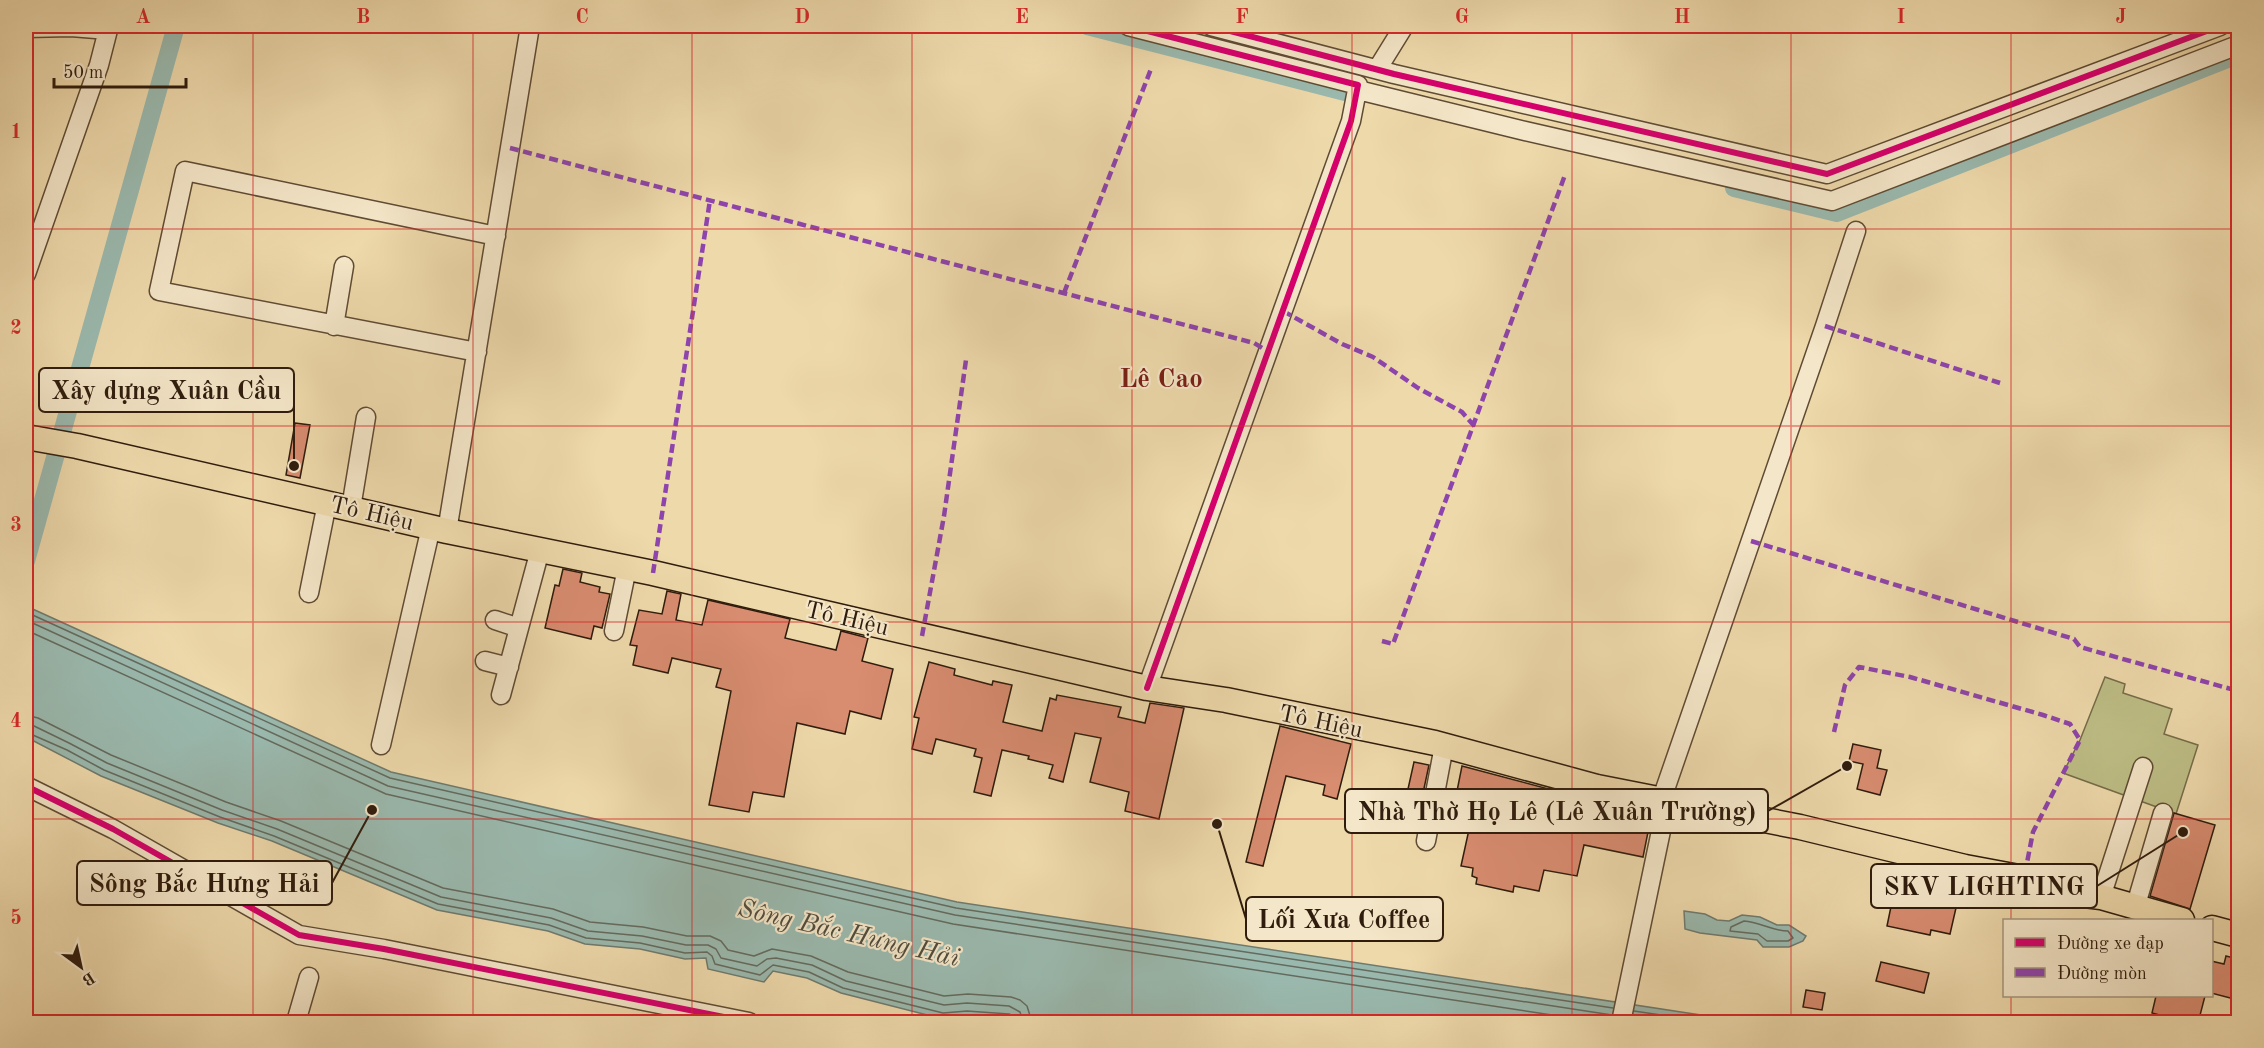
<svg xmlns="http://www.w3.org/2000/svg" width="2264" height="1048" font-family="'Old Standard TT',serif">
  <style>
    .green { fill: #bebe86; stroke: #766d4a; stroke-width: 1.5 }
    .water { fill: #9ab9ae; stroke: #6f7a6e; stroke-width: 1.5 }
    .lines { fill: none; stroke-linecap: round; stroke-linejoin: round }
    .shore { stroke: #646a5e; stroke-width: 1.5 }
    .canal { stroke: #9ab9ae; stroke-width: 18 }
    .building { fill: #d88c70; stroke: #2f1c0d; stroke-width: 1.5 }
    .minor-casing { stroke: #5f4b34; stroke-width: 21 }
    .major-casing { stroke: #2f1c0d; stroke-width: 27 }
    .minor { stroke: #f4e6c8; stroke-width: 18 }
    .major { stroke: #eed9ab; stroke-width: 24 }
    .quiet { stroke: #8e44ad; stroke-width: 4.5; stroke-dasharray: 9 4.5; stroke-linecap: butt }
    .cycleway-casing { stroke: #f4e6c8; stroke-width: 10 }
    .cycleway { stroke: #d6006c; stroke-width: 6 }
    .grid { fill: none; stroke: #d62828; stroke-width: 1.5; stroke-opacity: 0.55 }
    .labels { text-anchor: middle; stroke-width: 4.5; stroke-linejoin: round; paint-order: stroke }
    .street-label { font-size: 24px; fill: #2f1c0d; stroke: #f4e6c8 }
    .water-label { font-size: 26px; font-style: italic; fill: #4f4b3d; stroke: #f4e6c8 }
    .quarter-label { font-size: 27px; font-weight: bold; fill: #7a1f14; stroke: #f4e6c8 }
    .leader { fill: none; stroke: #2f1c0d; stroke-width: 2 }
    .callout-dot { fill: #2f1c0d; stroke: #f4e6c8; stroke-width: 2 }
    .callout { fill: #f4e6c8; stroke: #2f1c0d; stroke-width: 2 }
    .callout-label { font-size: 26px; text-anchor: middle; font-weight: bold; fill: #2f1c0d }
    .neatline { fill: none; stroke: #d62828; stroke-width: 2 }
    .grid-label { font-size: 20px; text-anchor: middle; font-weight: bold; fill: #d62828 }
  </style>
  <rect width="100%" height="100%" fill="#eed9ab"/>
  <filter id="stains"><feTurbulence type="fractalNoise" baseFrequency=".00333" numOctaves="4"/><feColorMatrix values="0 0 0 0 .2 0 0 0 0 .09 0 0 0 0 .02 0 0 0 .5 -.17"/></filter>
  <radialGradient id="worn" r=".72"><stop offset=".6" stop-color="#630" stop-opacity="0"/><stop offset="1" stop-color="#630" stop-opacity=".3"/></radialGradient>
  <path class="green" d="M2105,677L2125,684L2123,693L2172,709L2164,734L2198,745L2176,814L2063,773L2080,740Z"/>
  <path class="water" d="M26,606L391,772L957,902L1747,1022H1020L1010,1020L967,1017L943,1019L841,993L807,978L773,971L764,982L708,969L706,958L685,959L640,949L585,944L548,931L437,910L272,841L218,823L101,776L26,737Z
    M1684,911L1705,914L1717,920L1729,921L1742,915L1760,917L1777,925H1789L1806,936L1803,941L1789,947H1763L1757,940L1700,933L1685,929Z"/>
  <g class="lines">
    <path class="shore" d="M26,612L390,778L956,908L1613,1008
      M26,620L388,786L955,915L1612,1015
      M26,630L386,794L953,924L1598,1022
      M26,715L38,718L111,755L226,802L281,821L443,888L553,909L590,922L643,927L687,936H710L721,941L728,950L754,956L772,949L811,956L848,972L944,996L968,994L1011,997L1020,1000L1027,1006L1032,1022
      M26,724L32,725L69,743L107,763L222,810L277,829L441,897L551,918L588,931L642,936L686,945H708L716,949L721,958L757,966L767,959L776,958L812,965L846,981L944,1005L967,1003L1009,1006L1020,1012L1023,1022
      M26,732L67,750L104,770L220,817L274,836L438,904L549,925L586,938L640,943L685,953L707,952L712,956L715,964L760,975L773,965L809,972L843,988L943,1013L967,1011L1009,1014L1014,1016L1015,1022
      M1744,921C1760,922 1772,931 1788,931L1793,938L1788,941H1767L1758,934L1730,931L1731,927Z
      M1634,1011L1708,1022"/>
    <path class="canal" d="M1087,26L1345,92
      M1734,188L1837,213L2238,55
      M26,561L176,26"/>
  </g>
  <path class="building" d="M295,423L310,425L300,478L286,475Z
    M563,569L582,573L580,582L600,587L599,592L610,594L602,628L594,626L591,639L545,628L555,585L559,586Z
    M667,591L681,594L676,620L702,625L708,600L790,619L785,638L836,650L841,631L868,638L862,661L893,669L881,719L850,711L845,734L797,723L784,797L753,792L749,812L709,805L731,691L716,687L721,669L672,658L668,673L633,665L637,646L630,645L639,610L662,614Z
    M929,662L955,669L954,675L992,685L993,681L1012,685L1003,722L1042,731L1050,698L1056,700L1057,695L1121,707L1118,717L1145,723L1150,703L1184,708L1159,819L1125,811L1129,792L1090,782L1101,738L1075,733L1063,782L1049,778L1053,765L1028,759L1029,756L1002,750L991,796L974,792L982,758L974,756L976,749L936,739L932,754L912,749L919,718L914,717Z
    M1280,726L1351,744L1337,799L1323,795L1325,785L1286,776L1263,866L1246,862Z
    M1853,744L1881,750L1877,768L1887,770L1880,795L1857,789L1863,764L1849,761Z
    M1414,762L1429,765L1423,793L1408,789Z
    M1462,766L1560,792L1555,819L1613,832L1617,815L1650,822L1643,857L1584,845L1577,876L1544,870L1539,891L1514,886L1513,892L1476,884L1477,878L1472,876L1473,868L1461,866L1470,825L1451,821Z
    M2174,813L2215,825L2190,909L2150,896Z
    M1942,882L1961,886L1950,934L1931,930L1930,935L1887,926L1894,892L1907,895L1910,885L1940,891Z
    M2226,956L2238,959V1000L2211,993V961L2224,964Z
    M1881,962L1929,973L1924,993L1876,981Z
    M1806,990L1825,993L1822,1010L1803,1007Z
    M2156,996H2205L2198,1023H2190L2152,1013Z"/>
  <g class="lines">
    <g class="minor-casing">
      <path id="minor" d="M1128,26L1358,85L1351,121L1147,688
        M1211,26L1394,74L1827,174L2220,26
        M26,28L71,27L108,30
        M1378,68L1404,26
        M1358,90L1525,131L1832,201L2238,45
        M26,274L99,65L109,26
        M334,326L344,266
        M477,352L159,291L185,171L496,236
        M351,508L366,417
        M447,531L530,26
        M309,593L327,503
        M495,620L519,628
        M614,631L627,568
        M485,661L509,667
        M501,695L540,550
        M381,745L431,527
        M26,786L113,829L299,935L384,949L749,1022
        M1661,801L1825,326L1856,231
        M1426,841L1444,746
        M2101,897L2143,767
        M2135,908L2163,813
        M296,1022L309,977
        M1621,1022L1667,802"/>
    </g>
    <g class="major-casing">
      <path id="major" d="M26,437L77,446L447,531L653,573L1147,688L1226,700L1435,743L1597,787L1800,827L1965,867L2024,878L2076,894L2101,897L2182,920
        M2212,928L2238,935"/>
    </g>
    <use href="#minor" class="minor"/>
    <use href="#major" class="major"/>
    <path class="quiet" d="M510,148L1254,343L1269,352
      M1064,293L1151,69
      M1283,311L1342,344L1373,357L1418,388L1462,412L1475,427
      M1825,326L2000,383
      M1751,541L2074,639L2080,647L2238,691
      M653,573L710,200
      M922,636L944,516L966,360
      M1382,641L1393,644L1565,175
      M1834,732L1845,685L1859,667L1910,677L2043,715L2070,724L2080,740L2033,832L2024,878"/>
    <g class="cycleway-casing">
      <path id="cycleway" d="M1128,26L1358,85L1351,121L1147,688
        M1211,26L1394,74L1827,174L2220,26
        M26,786L113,829L299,935L384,949L749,1022"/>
    </g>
    <use href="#cycleway" class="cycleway"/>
  </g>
  <path class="grid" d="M253,26V1022M473,26V1022M692,26V1022M912,26V1022M1132,26V1022M1352,26V1022M1572,26V1022M1791,26V1022M2011,26V920M26,229H2238M26,426H2238M26,622H2238M26,819H2238M2011,996V1022"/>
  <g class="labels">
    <g class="street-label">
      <text transform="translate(372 513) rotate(13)" y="8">Tô Hiệu</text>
      <text transform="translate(847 618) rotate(13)" y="8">Tô Hiệu</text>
      <text transform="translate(1321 721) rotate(12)" y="8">Tô Hiệu</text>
    </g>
    <g class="water-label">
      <text transform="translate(849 932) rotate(13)" y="9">Sông Bắc Hưng Hải</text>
    </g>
    <g class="quarter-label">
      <text x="1161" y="387">Lê Cao</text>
    </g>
  </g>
  <path class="leader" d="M294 466L294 390M1847 766L1768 811M372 810L332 883M2183 832L2097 886M1217 824L1246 919"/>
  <g class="callout-dot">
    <circle cx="294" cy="466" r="6"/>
    <circle cx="1847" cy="766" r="6"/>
    <circle cx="372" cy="810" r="6"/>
    <circle cx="2183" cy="832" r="6"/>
    <circle cx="1217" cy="824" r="6"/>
  </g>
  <g class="callout">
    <rect x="39" y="368" width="255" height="44" rx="6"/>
    <rect x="1345" y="789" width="423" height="44" rx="6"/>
    <rect x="77" y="861" width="255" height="44" rx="6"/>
    <rect x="1871" y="864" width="226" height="44" rx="6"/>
    <rect x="1246" y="897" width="197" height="44" rx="6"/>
  </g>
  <g class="callout-label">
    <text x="166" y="399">Xây dựng Xuân Cầu</text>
    <text x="1557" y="820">Nhà Thờ Họ Lê (Lê Xuân Trường)</text>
    <text x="204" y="892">Sông Bắc Hưng Hải</text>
    <text x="1984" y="895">SKV LIGHTING</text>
    <text x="1344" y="928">Lối Xưa Coffee</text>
  </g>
  <rect width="2264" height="1048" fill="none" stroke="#eed9ab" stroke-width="66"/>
  <rect x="2003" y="919" width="210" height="78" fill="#f4e6c8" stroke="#a5957d" stroke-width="1.5"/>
  <rect x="2015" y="938" width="30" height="9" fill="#d6006c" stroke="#a5957d" stroke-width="1.5"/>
  <text x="2057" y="949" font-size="18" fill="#2f1c0d">Đường xe đạp</text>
  <rect x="2015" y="968" width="30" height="9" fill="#8e44ad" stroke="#a5957d" stroke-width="1.5"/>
  <text x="2057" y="979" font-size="18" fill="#2f1c0d">Đường mòn</text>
  <g transform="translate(81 967) rotate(147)" stroke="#f4e6c8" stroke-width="4.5" paint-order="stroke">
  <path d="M0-4.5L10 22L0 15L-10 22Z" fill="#2f1c0d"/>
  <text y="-9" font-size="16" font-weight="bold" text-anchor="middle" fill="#2f1c0d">B</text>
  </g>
  <path d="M54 78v9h132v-9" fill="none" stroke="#2f1c0d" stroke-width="3"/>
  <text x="63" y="78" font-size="18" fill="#2f1c0d" stroke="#f4e6c8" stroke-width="4.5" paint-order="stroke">50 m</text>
  <rect x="33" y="33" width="2198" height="982" class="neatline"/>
  <g class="grid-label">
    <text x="143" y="23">A</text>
    <text x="363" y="23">B</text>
    <text x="582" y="23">C</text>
    <text x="802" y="23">D</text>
    <text x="1022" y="23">E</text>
    <text x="1242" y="23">F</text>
    <text x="1462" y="23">G</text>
    <text x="1682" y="23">H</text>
    <text x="1901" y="23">I</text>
    <text x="2121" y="23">J</text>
    <text x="16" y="138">1</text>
    <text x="16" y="334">2</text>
    <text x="16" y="531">3</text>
    <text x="16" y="727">4</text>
    <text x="16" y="924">5</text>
  </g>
  <rect width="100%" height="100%" filter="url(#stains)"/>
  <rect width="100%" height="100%" fill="url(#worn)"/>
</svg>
